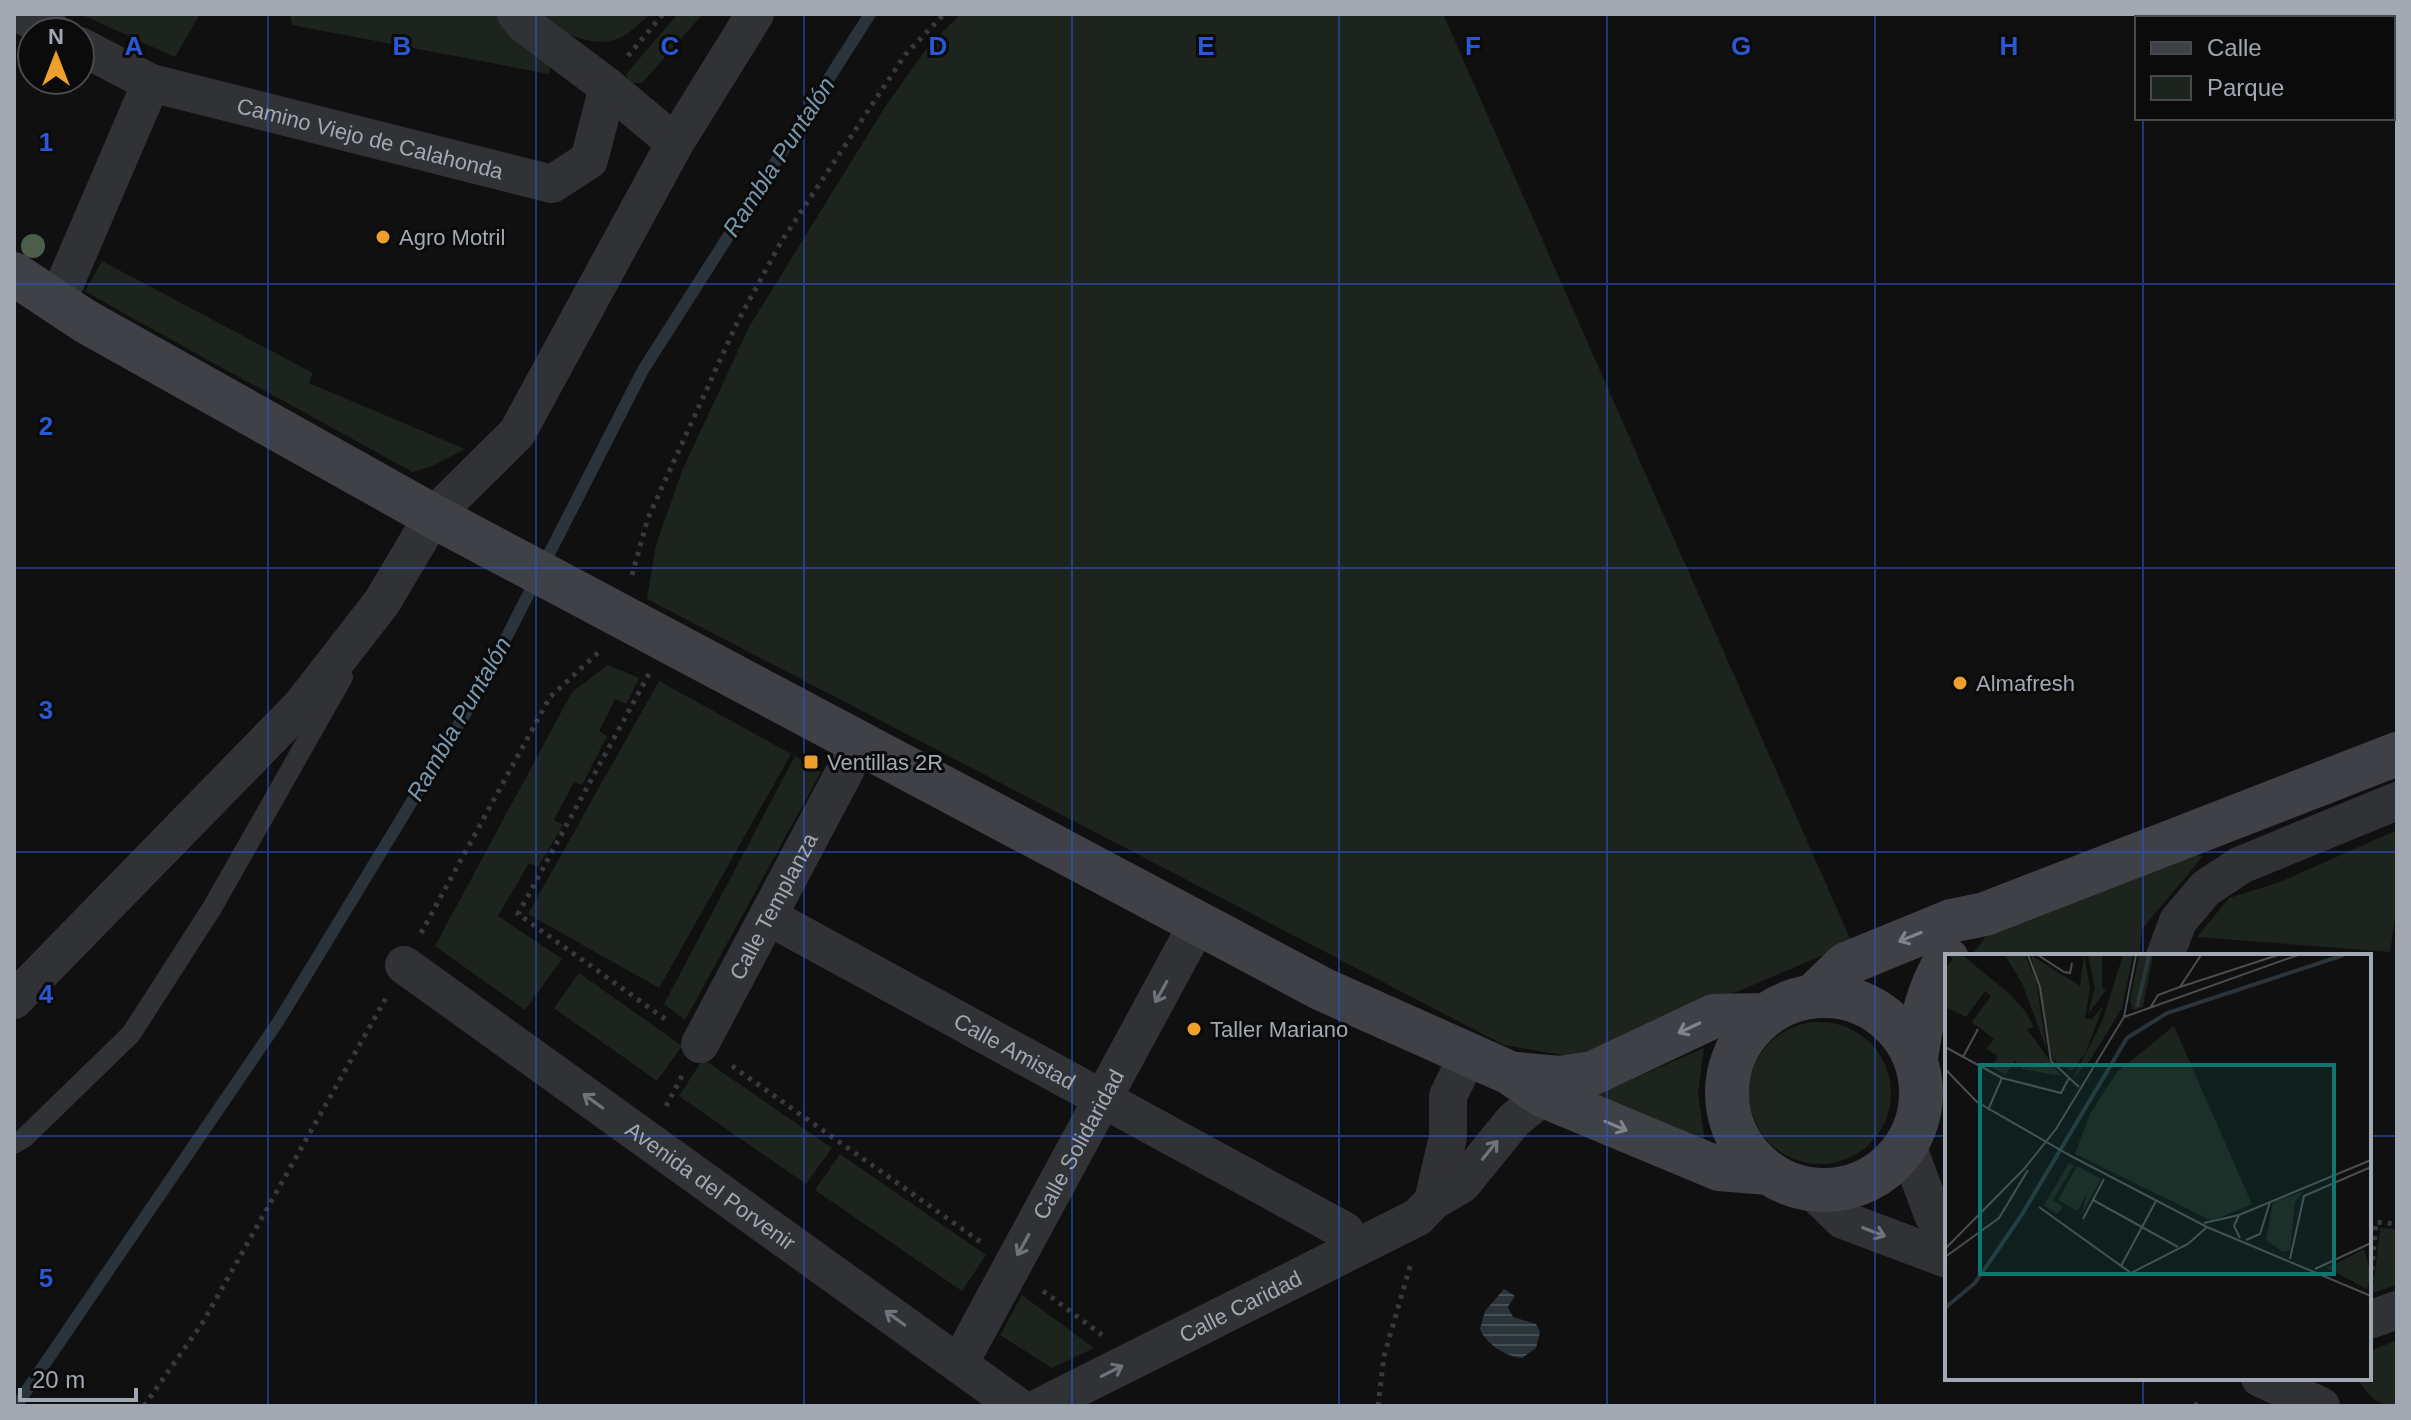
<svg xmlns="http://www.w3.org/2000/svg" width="2411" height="1420" font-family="Helvetica,sans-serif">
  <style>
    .green { fill: #1d241d }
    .water { fill: url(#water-rules) }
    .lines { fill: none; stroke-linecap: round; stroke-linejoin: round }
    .stream { stroke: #2a343a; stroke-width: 12 }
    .path { stroke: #37393d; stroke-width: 5; stroke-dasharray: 4 6; stroke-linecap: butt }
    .lane { stroke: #313236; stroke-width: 20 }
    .street { stroke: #313236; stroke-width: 38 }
    .secondary { stroke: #3f4146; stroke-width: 44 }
    .tree { fill: #4a5e4a }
    .oneway { stroke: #7f848c }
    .oneway2 { stroke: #6f737a }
    .grid { fill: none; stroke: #2a57d4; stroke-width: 2; stroke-opacity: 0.55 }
    .poi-dot { fill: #ef9f2b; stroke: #0b0b0c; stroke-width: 3 }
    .labels { text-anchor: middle; stroke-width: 6; stroke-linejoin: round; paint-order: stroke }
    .street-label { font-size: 22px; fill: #a1a8b2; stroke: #0b0b0c }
    .poi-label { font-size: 22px; fill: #a1a8b2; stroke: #0b0b0c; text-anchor: start }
    .water-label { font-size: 24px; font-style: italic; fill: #7898ae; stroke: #0b0b0c }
    .inset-river { fill: none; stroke: #2a343a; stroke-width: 4 }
    .inset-road { fill: none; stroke: #4a4d51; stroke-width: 2 }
    .view { fill: #0f766e; fill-opacity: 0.15; stroke: #0f766e; stroke-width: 4 }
    .inset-edge { fill: none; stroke: #a1a8b2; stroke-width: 4 }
    .grid-label { font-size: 26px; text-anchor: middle; font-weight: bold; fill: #2a57d4; stroke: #0b0b0c; stroke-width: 6; stroke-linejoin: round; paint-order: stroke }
  </style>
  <defs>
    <pattern id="water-rules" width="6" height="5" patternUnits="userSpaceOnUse" patternTransform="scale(2)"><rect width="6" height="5" fill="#2a343a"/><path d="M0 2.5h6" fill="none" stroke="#464f54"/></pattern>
  </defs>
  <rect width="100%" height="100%" fill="#101011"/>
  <path class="green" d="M80,14H200L175,57Z
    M290,14H496L551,64L549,74L292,25Z
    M535,14H651C643,20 635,28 627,34C595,54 561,31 535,14Z
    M678,14H703L642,83H630L626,74Z
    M961,14H1443L1852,943L1580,1058L1504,1045L647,599L656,545L682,471L749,327L885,107L930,44Z
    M102,261L313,373L309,383L465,449L430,467L412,472C303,411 193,353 85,291Z
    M608,665L639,678L626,704L615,699L599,731L607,736L582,785L574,782L554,820L563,825L538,867L529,863L498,916L562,959L525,1010L435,946L572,692Z
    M659,681L791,754L659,988L528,914Z
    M795,756L821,772L685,1020L664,1004Z
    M2397,830V904L2390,952L2197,937L2229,898L2280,882Z
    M2191,855L2203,856L2142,929L2139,956H1971L1991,930Z
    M579,973L682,1046L657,1081L554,1008Z
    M1749 1093a71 71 0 1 1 142 0a71 71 0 1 1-142 0Z
    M1704,1048L1698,1093L1705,1142L1593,1096Z
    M703,1059L832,1148L806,1184L679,1096Z
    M840,1154L986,1255L962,1291L815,1190Z
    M2380,1228L2397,1229V1285L2369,1294V1282H2374Z
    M1022,1295L1094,1348L1052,1368L1000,1335Z
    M2397,1340V1406C2377,1406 2368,1395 2358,1379L2369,1378V1352Z"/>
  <path class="water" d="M1504,1289L1515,1296L1508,1307L1513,1317L1536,1324L1540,1332L1536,1348L1522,1358C1506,1357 1485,1343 1480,1329L1485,1311Z"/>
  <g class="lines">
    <path class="stream" d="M16,1406L278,1022L479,691L643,370L870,14"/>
    <path class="path" d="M628,56L663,14
      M632,575L648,518L737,323L781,242L905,55L944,14
      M649,674L518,914L668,1021
      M421,933L550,697L601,650
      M732,1066L982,1243
      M666,1106L682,1076
      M2371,1280L2376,1222L2397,1224
      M1043,1291L1102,1335
      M144,1406L203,1322L386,998
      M1378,1406L1384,1356L1411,1263
      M2195,1406L2198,1403"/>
    <path class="lane" d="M14,1144L24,1138L131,1034L212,908L343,677"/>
    <g class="street">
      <path d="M20,14L54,32"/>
      <path d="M516,14L524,24L608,87L675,143"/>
      <path id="s1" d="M80,46L151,83L552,184L589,160L608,87"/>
      <path d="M57,302L151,83"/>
      <path id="s2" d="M769,917L1345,1231"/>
      <path d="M2165,956L2178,921L2206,888L2241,865L2397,801"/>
      <path id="s3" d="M404,965L1017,1406"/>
      <path d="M14,1000L302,705L382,602L433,516L517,433L675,143L755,14"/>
      <path id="s4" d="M700,1044L846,769"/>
      <path d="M1907,1145L1933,1215L1947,1232"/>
      <path d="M1812,1190L1843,1220L1947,1259"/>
      <path d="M1433,1201L1448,1137V1096L1468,1055"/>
      <path d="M2369,1320L2397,1310"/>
      <path id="s5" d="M959,1364L1198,923"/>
      <path d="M2260,1378L2321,1406"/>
      <path id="s6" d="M1042,1406L1418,1217L1433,1201L1462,1184L1514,1120L1544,1096"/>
    </g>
    <path class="secondary" d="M14,274L85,321L433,516L1322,989L1510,1073L1544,1096L1719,1169L1768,1173
      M1814,995L1846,964L1951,921L1985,914L2397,754
      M1727 1093a97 97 0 1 1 194 0a97 97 0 1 1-194 0Z
      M1916,1059C1921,1023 1927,990 1947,959
      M1516,1074L1560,1078L1593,1073L1714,1016L1764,1015"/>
  </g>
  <circle class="tree" cx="33" cy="246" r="12"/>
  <defs><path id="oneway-shaft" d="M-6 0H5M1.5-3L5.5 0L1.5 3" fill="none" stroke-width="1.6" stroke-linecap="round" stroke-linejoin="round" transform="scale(2)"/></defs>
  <g class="oneway">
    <use href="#oneway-shaft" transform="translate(1910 937) rotate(158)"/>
    <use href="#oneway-shaft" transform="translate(1689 1028) rotate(155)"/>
    <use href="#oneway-shaft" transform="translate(1616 1126) rotate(23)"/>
  </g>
  <g class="oneway2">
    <use href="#oneway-shaft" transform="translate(1161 992) rotate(119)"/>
    <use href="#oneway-shaft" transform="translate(593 1101) rotate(-144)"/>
    <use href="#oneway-shaft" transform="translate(1490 1150) rotate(-51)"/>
    <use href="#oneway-shaft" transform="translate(1874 1232) rotate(21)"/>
    <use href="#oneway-shaft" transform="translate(1023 1245) rotate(119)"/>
    <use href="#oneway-shaft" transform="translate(895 1318) rotate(-144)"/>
    <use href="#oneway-shaft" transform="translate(1112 1371) rotate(-27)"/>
  </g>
  <path class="grid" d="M268,14V1406M536,14V1406M804,14V1406M1072,14V1406M1339,14V1406M1607,14V1406M1875,14V1406M2143,14V18M2143,118V956M14,284H2397M14,568H2397M14,852H2397M14,1136H1947M2369,1136H2397M2143,1378V1406"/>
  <g class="poi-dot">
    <circle cx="383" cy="237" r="8"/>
    <circle cx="1960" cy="683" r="8"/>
    <rect x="803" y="754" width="16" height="16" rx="4"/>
    <circle cx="1194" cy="1029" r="8"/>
  </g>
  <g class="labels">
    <g class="street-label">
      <text dy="8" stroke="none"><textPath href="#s1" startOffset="306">Camino Viejo de Calahonda</textPath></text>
      <text dy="8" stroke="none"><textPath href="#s4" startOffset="156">Calle Templanza</textPath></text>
      <text dy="8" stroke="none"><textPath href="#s2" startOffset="280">Calle Amistad</textPath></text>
      <text dy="8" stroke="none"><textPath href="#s5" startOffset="250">Calle Solidaridad</textPath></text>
      <text dy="8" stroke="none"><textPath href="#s3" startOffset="378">Avenida del Porvenir</textPath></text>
      <text dy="8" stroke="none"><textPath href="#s6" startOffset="222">Calle Caridad</textPath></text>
    </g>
    <g class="poi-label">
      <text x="399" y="245">Agro Motril</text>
      <text x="1976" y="691">Almafresh</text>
      <text x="827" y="770">Ventillas 2R</text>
      <text x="1210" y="1037">Taller Mariano</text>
    </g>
    <g class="water-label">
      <text transform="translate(779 157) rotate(-57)" y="8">Rambla Puntalón</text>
      <text transform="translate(459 719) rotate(-60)" y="8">Rambla Puntalón</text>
    </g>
  </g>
  <g transform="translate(1945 954)">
    <rect width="426" height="426" fill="#101011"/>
    <path d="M3,1H17L65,40L81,58L89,73L82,75L116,122L78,115L70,106L61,120L47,114L53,102L41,95L49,85L27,68L46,42L40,37L21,63L0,53V14L8,5ZM60,1H80L91,26L102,97L78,31ZM86,1L135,32L139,1L145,34L140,65H147L158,52L141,98L127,117L108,106ZM143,1H157V34L161,36L143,60L150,34ZM178,1H188L177,54L145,106L128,124L157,68ZM194,1H208L198,53L188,56L185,46ZM229,72L307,250L267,267L130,200L145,160L172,118ZM124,209L129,211L108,246L118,253L112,260L99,251ZM132,212L156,225L136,261L142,240L132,257L113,246ZM359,237L350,248L345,296L338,298L321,286L328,248ZM419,295L426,320L422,335L382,314Z" fill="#1d241d"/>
    <path class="inset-river" d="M192,53L204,1M0,354L30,329L76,262L182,84L222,59L399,1"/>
    <path class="inset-road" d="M83,1L95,33L106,107L134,133M93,1L119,18L125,19L127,9M235,33L333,1M205,54L213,41L235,33L256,1M179,63L353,1M0,93L57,124L116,139L124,124M18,103L33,75M0,115L32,148L126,202L262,273L426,342M43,156L57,124M148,246L233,293M94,253L186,319L243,290L262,273M294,261L289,272L295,284M138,265L159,225M259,269L294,261L426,206M301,286L315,280L325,248M0,295L79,215L111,175L179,63L191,1M0,303L54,264L83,216M345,305L359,242L426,213M176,312L211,247M370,315L426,289"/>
    <path class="view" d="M35,111H389V320H35Z"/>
    <rect width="426" height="426" class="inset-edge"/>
  </g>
  <g class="grid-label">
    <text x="134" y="55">A</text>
    <text x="402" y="55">B</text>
    <text x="670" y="55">C</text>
    <text x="938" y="55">D</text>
    <text x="1206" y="55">E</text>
    <text x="1473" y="55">F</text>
    <text x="1741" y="55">G</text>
    <text x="2009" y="55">H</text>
    <text x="46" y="151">1</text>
    <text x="46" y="435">2</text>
    <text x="46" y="719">3</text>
    <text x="46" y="1003">4</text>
    <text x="46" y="1287">5</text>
  </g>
  <rect width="2411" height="1420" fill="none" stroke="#a1a8b2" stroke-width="32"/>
  <rect x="2135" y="16" width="260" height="104" fill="#0b0b0c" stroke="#474a4e" stroke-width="2"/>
  <rect x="2151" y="42" width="40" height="12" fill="#3f4146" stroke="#474a4e" stroke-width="2"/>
  <text x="2207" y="56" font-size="24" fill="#a1a8b2">Calle</text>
  <rect x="2151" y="76" width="40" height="24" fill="#1d241d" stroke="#474a4e" stroke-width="2"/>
  <text x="2207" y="96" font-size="24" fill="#a1a8b2">Parque</text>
  <g transform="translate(56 56)"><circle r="38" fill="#0b0b0c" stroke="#474a4e" stroke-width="2"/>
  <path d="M0-6L14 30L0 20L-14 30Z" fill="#ef9f2b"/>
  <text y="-12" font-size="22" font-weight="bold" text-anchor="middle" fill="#a1a8b2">N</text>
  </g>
  <path d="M20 1388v12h116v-12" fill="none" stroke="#a1a8b2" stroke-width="4"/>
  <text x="32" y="1388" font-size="24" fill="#a1a8b2" stroke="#0b0b0c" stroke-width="6" paint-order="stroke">20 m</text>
</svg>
